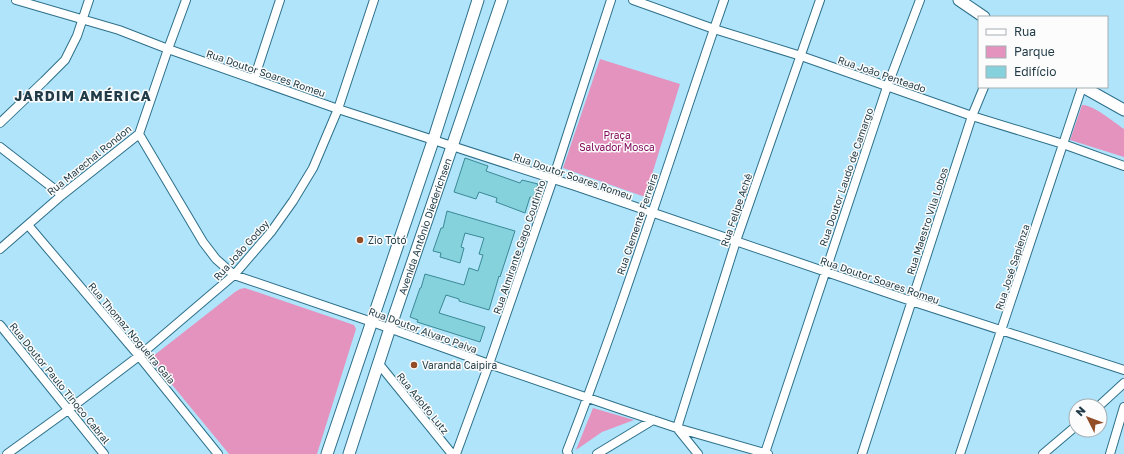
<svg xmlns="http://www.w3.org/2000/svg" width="1124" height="454" font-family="'Golos Text',sans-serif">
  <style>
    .green { fill: #e393bd }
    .building { fill: #85d2dd; stroke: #3a8993 }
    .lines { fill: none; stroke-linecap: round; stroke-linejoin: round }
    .street-casing { stroke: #2d708a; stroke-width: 10 }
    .secondary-casing { stroke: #2d708a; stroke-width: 13 }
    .street { stroke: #fff; stroke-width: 8 }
    .secondary { stroke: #fff; stroke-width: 11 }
    .poi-dot { fill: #924c26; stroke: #fcfcfc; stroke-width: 1.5 }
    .labels { text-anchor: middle; stroke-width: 3; stroke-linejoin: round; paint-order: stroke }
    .street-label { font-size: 10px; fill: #213c48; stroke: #fcfcfc }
    .park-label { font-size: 10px; fill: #840a5b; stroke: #fcfcfc }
    .poi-label { font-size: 10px; fill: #213c48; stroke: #fcfcfc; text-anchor: start }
    .district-label { font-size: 14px; font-weight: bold; letter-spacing: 1px; fill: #213c48; stroke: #fcfcfc }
  </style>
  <rect width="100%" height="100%" fill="#b0e4fb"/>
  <path class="green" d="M600,59L680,84L645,197L563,168Z
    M1082,105C1092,104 1114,122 1124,129V157L1070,140Z
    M245,288L354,325L356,329L317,454H229L155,364L152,357L235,292L240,289Z
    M593,408L634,420L602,432L576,450Z"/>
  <path class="building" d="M465,158L488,166L486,171L520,183L522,180L538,184L534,197H530L525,213L496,202L497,198L479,192L476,199L454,192Z
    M447,211L515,231L500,277L499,276L489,310L459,301V299L446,295L439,313L485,327L480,342L417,322L418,320L410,317L420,288H421L425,274L464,285L469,268L478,271L483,255L479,254L484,238L465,233L461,247L464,248L460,263L440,257L441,253L433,251L441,228H443Z"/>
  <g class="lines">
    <g class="street-casing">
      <path id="street" d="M16,0L119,30L168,49L338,109L575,186L911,301L1124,370
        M633,0L714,29L801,56L972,116L1063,144L1124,166
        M254,79L280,0
        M0,123L44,81L65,60L77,36L89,0
        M139,134L203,242L216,259L234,275L372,322L489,364L623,410L677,428L768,454
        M0,147L62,195
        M28,225L139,356L218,454
        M0,249L62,195L139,134L168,49L186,0
        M0,325L104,454
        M379,364L452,454
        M1099,406L1124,383
        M677,428L736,241L820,0
        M677,428L698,454
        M765,453L887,87L920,0
        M7,454L68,410L139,356L234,275L271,232L293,201L313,168L338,109L374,0
        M456,454L489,364L553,179L611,0
        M568,454L567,451C621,312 666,170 714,29L724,0
        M597,454L653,420
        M862,454L972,116L984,87
        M960,454L1082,87
        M1043,454L1076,426
        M1110,454L1124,407"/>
    </g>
    <g class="secondary-casing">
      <g id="secondary">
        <path d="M959,0L984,17"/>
        <path d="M1083,87L1124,110"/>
        <path d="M327,454L433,141L478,0"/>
        <path id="s1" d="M349,454L390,328L502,0"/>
      </g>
    </g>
    <use href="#street" class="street"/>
    <use href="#secondary" class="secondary"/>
  </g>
  <g class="poi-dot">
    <circle cx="360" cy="240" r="4"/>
    <circle cx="414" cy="365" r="4"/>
  </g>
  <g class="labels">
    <g class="street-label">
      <text transform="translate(266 73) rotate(19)" y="4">Rua Doutor Soares Romeu</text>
      <text transform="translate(882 74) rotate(19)" y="4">Rua João Penteado</text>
      <text transform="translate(89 160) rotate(-39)" y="4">Rua Marechal Rondon</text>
      <text transform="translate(573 176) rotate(19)" y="4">Rua Doutor Soares Romeu</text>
      <text transform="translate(846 177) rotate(-71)" y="4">Rua Doutor Laudo de Camargo</text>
      <text transform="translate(736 210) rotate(-71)" y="4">Rua Felipe Achê</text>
      <text transform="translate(927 221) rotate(-72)" y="4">Rua Maestro Vila Lobos</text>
      <text transform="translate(637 224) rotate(-71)" y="4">Rua Clemente Ferreira</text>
      <text dy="4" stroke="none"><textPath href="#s1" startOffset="240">Avenida Antônio Diederichsen</textPath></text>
      <text transform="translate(519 247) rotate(-71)" y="4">Rua Almirante Gago Coutinho</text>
      <text transform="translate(241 250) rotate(-48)" y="4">Rua João Godoy</text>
      <text transform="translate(1012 267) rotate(-72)" y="4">Rua José Sapienza</text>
      <text transform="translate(880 280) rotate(19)" y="4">Rua Doutor Soares Romeu</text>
      <text transform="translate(423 330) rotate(20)" y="4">Rua Doutor Alvaro Paiva</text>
      <text transform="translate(132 333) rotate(50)" y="4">Rua Thomaz Nogueira Gaia</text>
      <text transform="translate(60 383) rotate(51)" y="4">Rua Doutor Paulo Tinoco Cabral</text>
      <text transform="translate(423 403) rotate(51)" y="4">Rua Adolfo Lutz</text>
    </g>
    <g class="park-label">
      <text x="617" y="139">Praça<tspan x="617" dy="12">Salvador Mosca</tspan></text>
    </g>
    <g class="poi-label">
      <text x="368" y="244">Zio Totó</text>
      <text x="422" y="369">Varanda Caipira</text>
    </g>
    <g class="district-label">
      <text x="83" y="101">JARDIM AMÉRICA</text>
    </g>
  </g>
  <rect x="978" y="16" width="130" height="72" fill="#fcfcfc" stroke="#a4afb4"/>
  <rect x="986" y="29" width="20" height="6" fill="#ffffff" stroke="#a4afb4"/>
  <text x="1014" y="36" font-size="12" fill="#213c48">Rua</text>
  <rect x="986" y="46" width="20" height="12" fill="#e393bd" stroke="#a4afb4"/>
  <text x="1014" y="56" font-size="12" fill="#213c48">Parque</text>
  <rect x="986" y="66" width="20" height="12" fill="#85d2dd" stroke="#a4afb4"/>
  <text x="1014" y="76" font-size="12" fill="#213c48">Edifício</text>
  <g transform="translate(1088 418) rotate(312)"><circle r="19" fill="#fcfcfc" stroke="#a4afb4"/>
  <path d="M0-3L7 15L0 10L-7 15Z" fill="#924c26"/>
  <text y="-6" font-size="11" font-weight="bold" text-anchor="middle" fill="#213c48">N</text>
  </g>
</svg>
